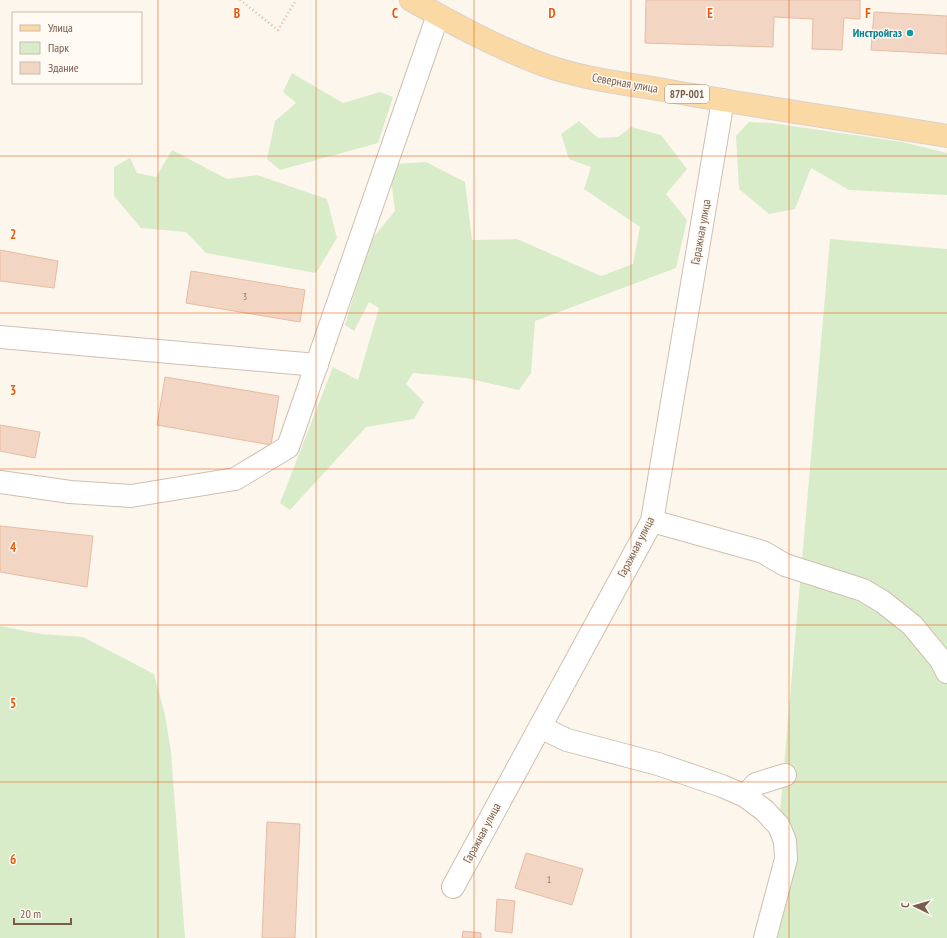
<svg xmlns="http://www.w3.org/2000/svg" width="947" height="938" font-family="'PT Sans Narrow',sans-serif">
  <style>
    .green { fill: #d8ecc9 }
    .building { fill: #f3d5c3; stroke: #e6bba3 }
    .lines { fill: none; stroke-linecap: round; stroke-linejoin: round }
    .minor-casing { stroke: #d1beb0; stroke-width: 24 }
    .major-casing { stroke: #dad1cd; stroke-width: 24 }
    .path { stroke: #d9b8a5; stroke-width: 2.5; stroke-dasharray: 1 3; stroke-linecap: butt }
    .minor { stroke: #fff; stroke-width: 22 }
    .major { stroke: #fbd9a5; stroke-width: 22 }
    .grid { fill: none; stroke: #e8590c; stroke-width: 1; stroke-opacity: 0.55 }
    .culture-dot { fill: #0f9aa8; stroke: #fffaf3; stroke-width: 1.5 }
    .labels { text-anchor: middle; stroke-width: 3; stroke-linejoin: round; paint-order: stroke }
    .number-label { font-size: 10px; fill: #987a6a }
    .shield { fill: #fffaf3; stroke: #a28b7f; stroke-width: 1 }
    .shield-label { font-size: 11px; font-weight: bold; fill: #7a5c4d }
    .culture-label { font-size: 12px; font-weight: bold; fill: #0d838f; stroke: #fffaf3; text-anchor: end }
    .street-label { font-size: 12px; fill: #7a5c4d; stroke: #fffaf3 }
    .grid-label { font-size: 13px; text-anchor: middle; font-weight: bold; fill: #e8590c; stroke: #fffaf3; stroke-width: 3; stroke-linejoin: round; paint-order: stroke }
  </style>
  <rect width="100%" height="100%" fill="#fdf6ec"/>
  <path class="green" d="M292,73L343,103L380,92L393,97L378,143L280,170L267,159L275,121L296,103L283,92Z
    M579,121L598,138L618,137L631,127L661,135L687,169L666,194L687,220L676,268L535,321L531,373L519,390L466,378L413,373L406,384L424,402L414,419L366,427L290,510L280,503L333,367L358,380L379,308L369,302L354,331L345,325L370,241L395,211L391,180L396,164L426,162L465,182L472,240L517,239L601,276L633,264L640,227L584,189L591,167L569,159L561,134Z
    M749,122L771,123L903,142L947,153V195L849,190L811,168L795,209L769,214L739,189L736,136Z
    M172,150L227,179L257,175L327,199L337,238L316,273L206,253L186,232L141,228L114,196V167L130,158L137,173L156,177Z
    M830,239L947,249V938H769Z
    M0,626L41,634L83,637L154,674L165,715L171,752L185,938H0Z"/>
  <path class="building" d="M646,0H860V19L844,18L842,50L812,49L813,19L774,17L773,47L645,43Z
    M874,12L947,16V54L871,50Z
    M0,250L58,261L54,288L0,281Z
    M191,271L305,290L300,322L186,303Z
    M165,377L279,396L271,445L157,425Z
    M0,425L40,432L35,458L0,451Z
    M0,526L93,536L87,587L0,572Z
    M267,822L300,824L295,938H262Z
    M526,853L583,869L572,905L515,888Z
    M497,899L515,901L512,933L495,931Z
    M463,931L481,933V938H462Z"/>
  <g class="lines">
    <g class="minor-casing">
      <path id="minor" d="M0,337L317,365
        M0,482L70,492L131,496L235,479L288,447L438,15
        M652,521L763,552L785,565L863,590L883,602L912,625L941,660L947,672
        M540,727L567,740L658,764L722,786L745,796L764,810L779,826L785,841L786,859L765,938
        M745,796L756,784L785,775
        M453,887L652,521L723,100"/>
    </g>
    <g class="major-casing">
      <path id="major" d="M411,0C454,24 498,48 544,65C586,80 632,84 675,92C765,108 856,121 947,136"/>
    </g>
    <path class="path" d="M240,0L278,30L296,0"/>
    <use href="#minor" class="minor"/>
    <use href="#major" class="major"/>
  </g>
  <path class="grid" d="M158,0V938M316,0V938M474,0V938M631,0V938M789,0V938M0,156H947M0,313H947M0,469H947M0,625H947M0,782H947"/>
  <circle class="culture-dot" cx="910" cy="33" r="4"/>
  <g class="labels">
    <g class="number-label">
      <text x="245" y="300">3</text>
      <text x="549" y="883">1</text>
    </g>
    <rect class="shield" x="665" y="85" width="44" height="18" rx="3"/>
    <g class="shield-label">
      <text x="687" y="98">87Р-001</text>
    </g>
    <g class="culture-label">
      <text x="902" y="37">Инстройгаз</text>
    </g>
    <g class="street-label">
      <text transform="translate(625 83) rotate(10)" y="4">Северная улица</text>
      <text transform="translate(701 232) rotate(-80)" y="4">Гаражная улица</text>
      <text transform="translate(636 547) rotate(-63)" y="4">Гаражная улица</text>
      <text transform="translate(482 833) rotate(-62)" y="4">Гаражная улица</text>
    </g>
  </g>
  <g class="grid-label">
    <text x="237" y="18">B</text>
    <text x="395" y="18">C</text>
    <text x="552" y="18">D</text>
    <text x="710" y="18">E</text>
    <text x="868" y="18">F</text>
    <text x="13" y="239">2</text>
    <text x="13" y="395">3</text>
    <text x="13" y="552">4</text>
    <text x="13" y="708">5</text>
    <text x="13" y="864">6</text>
  </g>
  <rect x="12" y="12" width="130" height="72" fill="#fffaf3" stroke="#cabbb1"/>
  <rect x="20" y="25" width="20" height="6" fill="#fbd9a5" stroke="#cabbb1"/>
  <text x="48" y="32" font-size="12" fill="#7a5c4d">Улица</text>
  <rect x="20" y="42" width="20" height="12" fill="#d8ecc9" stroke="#cabbb1"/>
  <text x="48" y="52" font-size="12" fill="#7a5c4d">Парк</text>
  <rect x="20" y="62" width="20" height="12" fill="#f3d5c3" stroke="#cabbb1"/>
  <text x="48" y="72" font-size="12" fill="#7a5c4d">Здание</text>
  <g transform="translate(915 906) rotate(275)" stroke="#fffaf3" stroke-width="3" paint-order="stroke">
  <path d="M0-3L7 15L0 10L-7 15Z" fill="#7a5c4d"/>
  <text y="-6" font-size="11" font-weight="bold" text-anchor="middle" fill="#7a5c4d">С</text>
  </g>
  <path d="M14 918v6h57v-6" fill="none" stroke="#7a5c4d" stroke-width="2"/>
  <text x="20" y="918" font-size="12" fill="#7a5c4d" stroke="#fffaf3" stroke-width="3" paint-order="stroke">20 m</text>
</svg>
